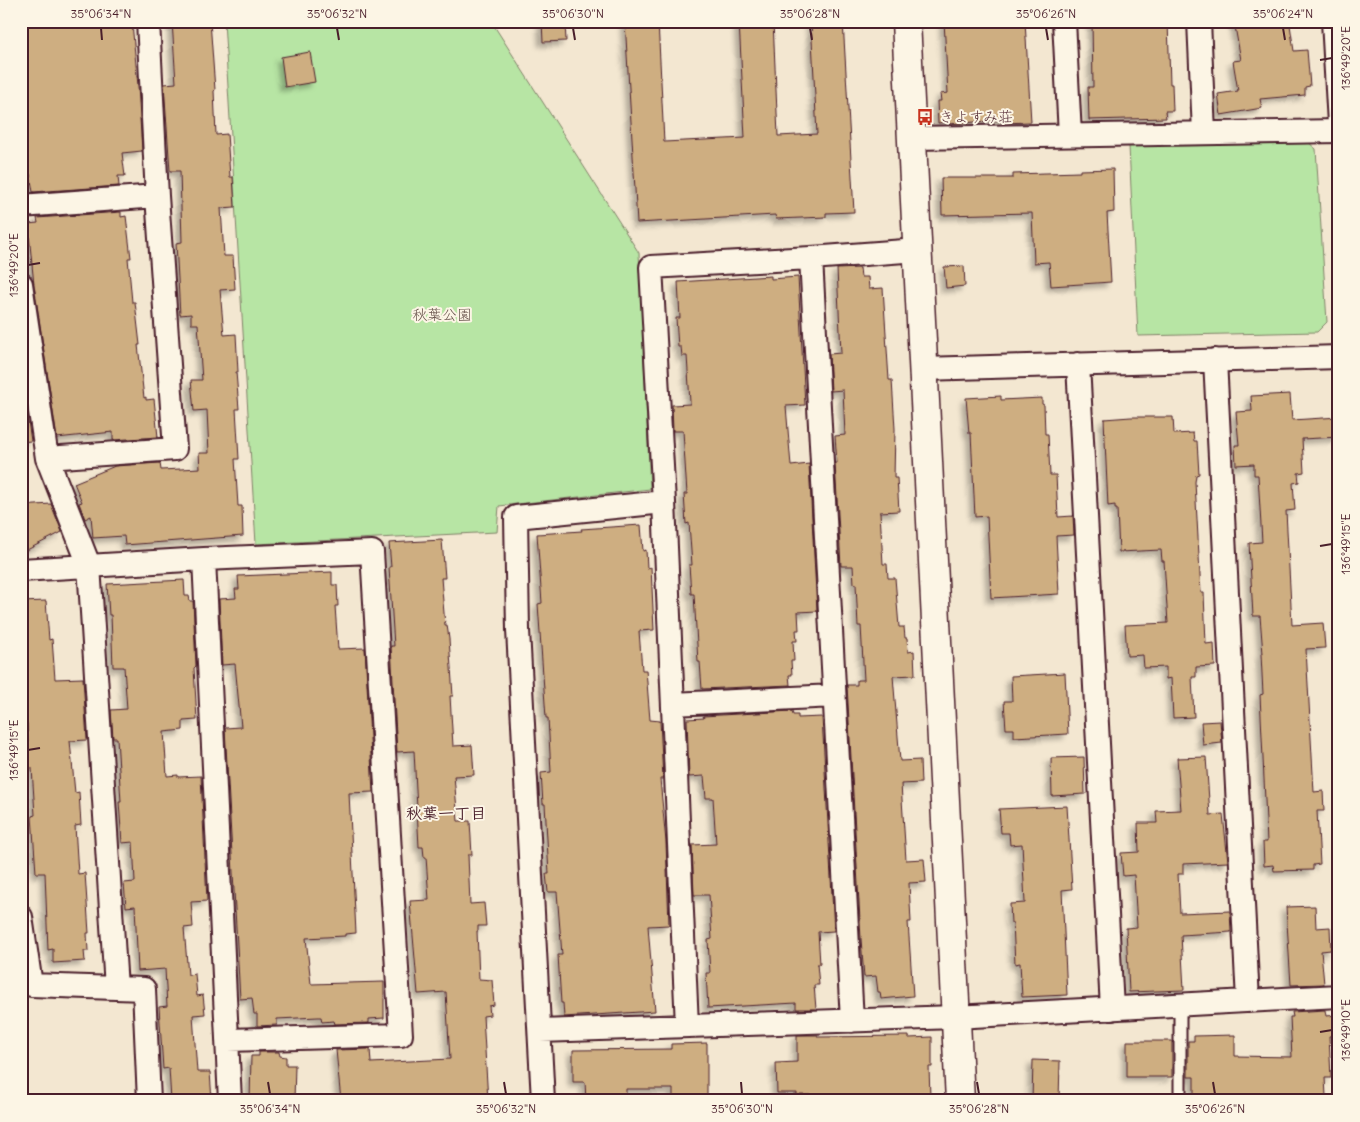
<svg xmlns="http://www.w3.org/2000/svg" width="1360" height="1122" font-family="Delius,'Klee One',sans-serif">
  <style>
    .green { fill: #b7e5a4; stroke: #808268 }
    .building { fill: #ceae81; stroke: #4a1f2b; filter: url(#shadow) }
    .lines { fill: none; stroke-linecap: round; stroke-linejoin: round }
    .service-casing { stroke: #4a1f2b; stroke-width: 15 }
    .minor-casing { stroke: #4a1f2b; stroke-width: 26 }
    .tertiary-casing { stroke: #4a1f2b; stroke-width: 31 }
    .service { stroke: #fcf5e5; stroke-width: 11 }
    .minor { stroke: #fcf5e5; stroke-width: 22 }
    .tertiary { stroke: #fcf5e5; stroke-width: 28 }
    .ticks { fill: none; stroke: #4a1f2b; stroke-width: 2 }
    .labels { text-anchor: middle; stroke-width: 4; stroke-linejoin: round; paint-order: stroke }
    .poi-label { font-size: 15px; fill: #4a1f2b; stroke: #fcf5e5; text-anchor: start }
    .park-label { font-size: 15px; fill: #655049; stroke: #fcf5e5 }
    .neighbourhood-label { font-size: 16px; font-weight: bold; fill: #4a1f2b; stroke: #fcf5e5 }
    .neatline { fill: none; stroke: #4a1f2b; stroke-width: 2 }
    .ticks-label { font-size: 12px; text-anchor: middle; fill: #4a1f2b }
  </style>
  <defs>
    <filter id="shadow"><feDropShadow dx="-4.5" dy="4.5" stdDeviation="2.5" flood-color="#0004"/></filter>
  </defs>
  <rect width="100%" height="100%" fill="#f3e7d1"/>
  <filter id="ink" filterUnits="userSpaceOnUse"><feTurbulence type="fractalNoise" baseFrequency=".02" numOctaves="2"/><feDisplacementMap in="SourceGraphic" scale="10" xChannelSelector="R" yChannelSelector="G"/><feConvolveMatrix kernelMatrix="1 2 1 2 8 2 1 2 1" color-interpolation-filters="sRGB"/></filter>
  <g filter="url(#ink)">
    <path class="green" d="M224,21H491L639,253L650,489L499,506L497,532L256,544Z
      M1309,143L1316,149L1327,322L1317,332L1138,336L1129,146Z"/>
    <path class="building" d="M21,21H99L100,26L132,23L138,86L142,151L122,153L125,176H118L119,186L33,192L30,174L21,175V81L24,80L21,61Z
      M172,21H210L215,90L214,91L216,135L227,134L230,177H233L235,207L221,208L224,256H233L235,289L220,290L224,335L236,334L238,372H236L239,409H236L239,459H235L238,506H242L243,536L125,545L124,536L93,538L91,516L85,519L79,503L82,502L74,483L115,466L160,463L161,470L200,468L199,453H209L207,410L194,411L191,380H202L198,324H191V314L180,315L176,243L182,242L180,171H170L164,84L176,83Z
      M542,21H565L566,41L543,42Z
      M625,21H658L664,142L745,138L739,21H773L778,136L817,134L811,21H843L854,212L826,213V217L776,219L775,215L637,223Z
      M944,21H1025L1031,122L1002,123V120L949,124V122L938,123L937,101H941L940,94L948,93Z
      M1092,21H1168L1170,84H1172L1173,111H1165L1166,118L1089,120L1088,87H1093Z
      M1234,21H1284L1285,26L1290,25L1294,51L1307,50L1310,86L1305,87V95L1260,99L1262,108L1221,115L1218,94L1238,91L1233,61L1241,60Z
      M310,52L315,82L285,87L281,57Z
      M1113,169L1114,212L1107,213L1111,282L1051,286L1049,262L1034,263L1032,213L942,215L941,178H1013V174L1080,172V170Z
      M121,212V217L126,216L131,258H128L132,302H135L140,345H138L144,398L146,397V400L154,399L158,437L113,440V432L57,438L34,285L28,224L38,223L37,218Z
      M964,266L965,286L946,288L944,267Z
      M860,268L861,277H868L869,289L883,288L889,380H892L895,429L894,478H897L899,511L880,512L883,564H887L888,578H895L899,627H904L905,638H907L908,652L914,651L915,675L893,676L900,761L920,760L921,783L901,784L906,860L924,859L926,882L909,883L911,922H908L913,996L881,999L880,992H878L876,976L864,977L861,939L847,685H857V680H864L861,626H858L856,584H854L853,566H841L835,463H837L835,436L845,435L843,390L831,391L829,354L841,353L837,269Z
      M771,276V279L798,277L805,405L786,406L791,466L809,464L817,611L798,612L799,630H796L797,641H793L794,661H791L792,675H789L790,685L702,689L700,662H698L694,594H691L689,565H692L689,523L686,524L684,494H687L683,431H673L672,405L690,404V402L687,356H682L681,347H678L676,318H680L678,282Z
      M21,374L31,441L21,442Z
      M1290,394L1292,420L1339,417V437L1302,439L1304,472L1298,473L1299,482L1293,483L1295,510L1286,511L1292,625L1323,623L1325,648L1306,649L1314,792L1323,791L1324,811H1317L1320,864L1313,865V870L1274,871L1273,865L1264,866L1263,842H1267L1260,695L1263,694L1261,654H1263L1260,616H1253L1249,543L1262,542L1258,475H1254V464L1236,465L1235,445H1239L1236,412L1252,411L1251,396Z
      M1001,396V400L1042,398V404L1044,405L1045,434H1048L1050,475H1056L1058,517L1073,516L1074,535L1056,536L1059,594L991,598L987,516L975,517L971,433H969L966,398Z
      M1131,417H1173L1174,434L1193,433L1194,441H1197L1199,474L1196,475L1195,482L1201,593H1204L1206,644L1214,643L1215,666L1196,667V677H1192L1194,717L1173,718L1171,678L1166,679V667L1144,668L1143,655L1127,656L1125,625L1168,623L1164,561H1162L1161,550L1119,552L1117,509H1115V505L1108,506L1104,419Z
      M51,504L62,532L21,553V506Z
      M641,525L643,551L646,550L647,568L651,567L654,630L639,631L642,670H646L650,720L660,721L663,779H660L666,842L669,925L648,926L655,1011L564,1017L563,1003H561L558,955H562L557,892H548L546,874H549L545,804H543L541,773L551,772L548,718H546L538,604L542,603L537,534L582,531L581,529Z
      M442,540L445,578H441L445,625H447L449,639L453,696H450L453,746L472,745L474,775L454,776L458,821H470L472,855H468L470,904L484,903L486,926H478V931H477L479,979L492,980L494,1005L489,1006L490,1015L483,1016L488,1101H341L336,1050L370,1049L371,1063L450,1059L446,992L418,994L410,901L429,900L426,857H424L423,847H419L414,751L397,752L391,646H394L389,567H391L389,543Z
      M332,572V585H337L338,606H335L338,649L365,648L373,792L349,793L356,933L345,934V936L306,938L311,984L384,982V1018L369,1019V1023L335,1024L334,1021L322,1022L321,1017H318L277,1019V1025L257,1026V1014H254L252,998L240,999L225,728L241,727L235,664L222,665L219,599L236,598L235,589H239L238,576Z
      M184,580L185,596H189L190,601H193L196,666L194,668L197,720L183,721V730L164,732L167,776L178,775V777L201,776L207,901L191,902L193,927L184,928L188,975L195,974L197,996L203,995L205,1014L193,1015L197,1072H210L212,1101H171L169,1068L163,1069L159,1007L167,1006L165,969L138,971L135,906L126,907L124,883L135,882L133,842L122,843L119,802H121L117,738H113L111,710L127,709L124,667H113L111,615H109L107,584Z
      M46,601L49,640L52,639L55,679L83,678L87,740L70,741L75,793L79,792L81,825L75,826L78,874L85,873L89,933H87L88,951H84L85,961L53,963V949L48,950L45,873H36L32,816L35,815L32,768H29L27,723H22L21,711V602Z
      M1065,673L1068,734L1014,737V729H1006L1004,701H1012L1011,676Z
      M792,711L793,715H798V718L822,717L834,931L818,932L820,964H817L819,985H814L816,1009H796V1003L708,1008L706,973H710L708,940L712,939L709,895H694L692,845L716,844L713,798H706L704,776L689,777L687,719L704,718L703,716Z
      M1220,721L1222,743L1203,745L1201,722Z
      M1084,757L1085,794L1052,796L1051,758Z
      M1206,757L1210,815L1223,814L1228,862L1183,864V874H1178L1180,913L1230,911L1231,932L1181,935L1184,990L1129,992L1126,928L1137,927L1134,875L1123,876L1121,853L1139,852L1138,823H1157L1156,811L1181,810L1177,758Z
      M1067,806L1072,889L1062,890L1067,995L1022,997L1020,963L1015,964L1013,923H1011L1010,904L1025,903L1022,844L1010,845L1009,833H1001L999,809Z
      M1315,906L1316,928L1330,927L1331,950L1321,951L1324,984L1291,985L1286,907Z
      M1325,1010L1326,1016L1339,1015V1035L1329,1036L1331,1078H1325L1326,1096L1298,1097V1101H1194V1077H1188V1041H1194V1036L1235,1035V1056L1292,1057L1290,1017H1293L1292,1012Z
      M797,1035H818V1037L909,1036V1038L932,1037V1067H929L930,1097H901V1101H843V1095H797V1093H777L776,1063L797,1062Z
      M1127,1041H1172V1077H1127Z
      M707,1043V1101H673V1089H626V1101H586L585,1082H573V1050L671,1049V1044Z
      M259,1052H279L280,1056L286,1057V1065H295L294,1101H250L251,1056H259Z
      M1033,1060L1060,1061L1059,1101H1032Z"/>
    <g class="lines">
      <g class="service-casing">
        <path id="service" d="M1180,1005V1101"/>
      </g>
      <g class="minor-casing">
        <path id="minor" d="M1064,21L1070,135
          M1199,21L1204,133
          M1333,21L1339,124
          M912,138L1339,131
          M21,206L157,196
          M811,258L852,1021
          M21,284L47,458L89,565L116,988
          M1215,360L1248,1001
          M1078,364L1112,1009
          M923,369L1339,357
          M47,458L175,449L157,196L148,21
          M204,559L230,1101
          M21,570L204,559L372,552L401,1035L228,1040
          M673,704L834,696
          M21,917L31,985L144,989L149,1101
          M687,1026L664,502L651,267L811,258L918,250
          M540,1031L955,1017L1339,996
          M543,1101L518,630L516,517L664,502"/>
      </g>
      <g class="tertiary-casing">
        <path id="tertiary" d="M906,21L960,1101"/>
      </g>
      <use href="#service" class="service"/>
      <use href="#minor" class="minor"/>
      <use href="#tertiary" class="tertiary"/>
    </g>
  </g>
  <path class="ticks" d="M101,28L102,40M337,28L339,40M573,28L575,40M810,28L812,40M1046,28L1048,40M1283,28L1285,40M1320,60L1332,58M28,265L40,263M1320,546L1332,544M28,750L40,748M1320,1032L1332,1030M268,1082L270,1094M504,1082L506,1094M741,1082L742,1094M977,1082L979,1094M1213,1082L1215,1094"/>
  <defs>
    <g id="bus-bare" transform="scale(1.35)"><path d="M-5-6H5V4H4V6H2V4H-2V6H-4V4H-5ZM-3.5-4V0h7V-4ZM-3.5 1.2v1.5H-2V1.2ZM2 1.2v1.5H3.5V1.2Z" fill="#c8321e" stroke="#fcf5e5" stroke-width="2.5" paint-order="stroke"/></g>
  </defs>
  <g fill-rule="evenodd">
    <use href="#bus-bare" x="925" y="117"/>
  </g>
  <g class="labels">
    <g class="poi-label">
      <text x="939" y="122">きよすみ荘</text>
    </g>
    <g class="park-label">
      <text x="442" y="320">秋葉公園</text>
    </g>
    <g class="neighbourhood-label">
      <text x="446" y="819">秋葉一丁目</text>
    </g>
  </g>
  <rect width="1360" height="1122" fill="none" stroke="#fcf5e5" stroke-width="55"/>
  <rect x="28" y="28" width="1304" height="1066" class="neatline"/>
  <g class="ticks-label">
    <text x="101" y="18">35°06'34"N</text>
    <text x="337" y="18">35°06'32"N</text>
    <text x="573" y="18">35°06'30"N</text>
    <text x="810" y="18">35°06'28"N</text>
    <text x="1046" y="18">35°06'26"N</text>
    <text x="1283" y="18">35°06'24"N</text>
    <text transform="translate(1346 58) rotate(-90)" y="4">136°49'20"E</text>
    <text transform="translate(14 265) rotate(-90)" y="4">136°49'20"E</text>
    <text transform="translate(1346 544) rotate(-90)" y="4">136°49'15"E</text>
    <text transform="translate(14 750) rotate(-90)" y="4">136°49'15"E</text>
    <text transform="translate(1346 1030) rotate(-90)" y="4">136°49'10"E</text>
    <text x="270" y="1113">35°06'34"N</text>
    <text x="506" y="1113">35°06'32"N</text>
    <text x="742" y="1113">35°06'30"N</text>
    <text x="979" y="1113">35°06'28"N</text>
    <text x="1215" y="1113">35°06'26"N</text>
  </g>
</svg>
